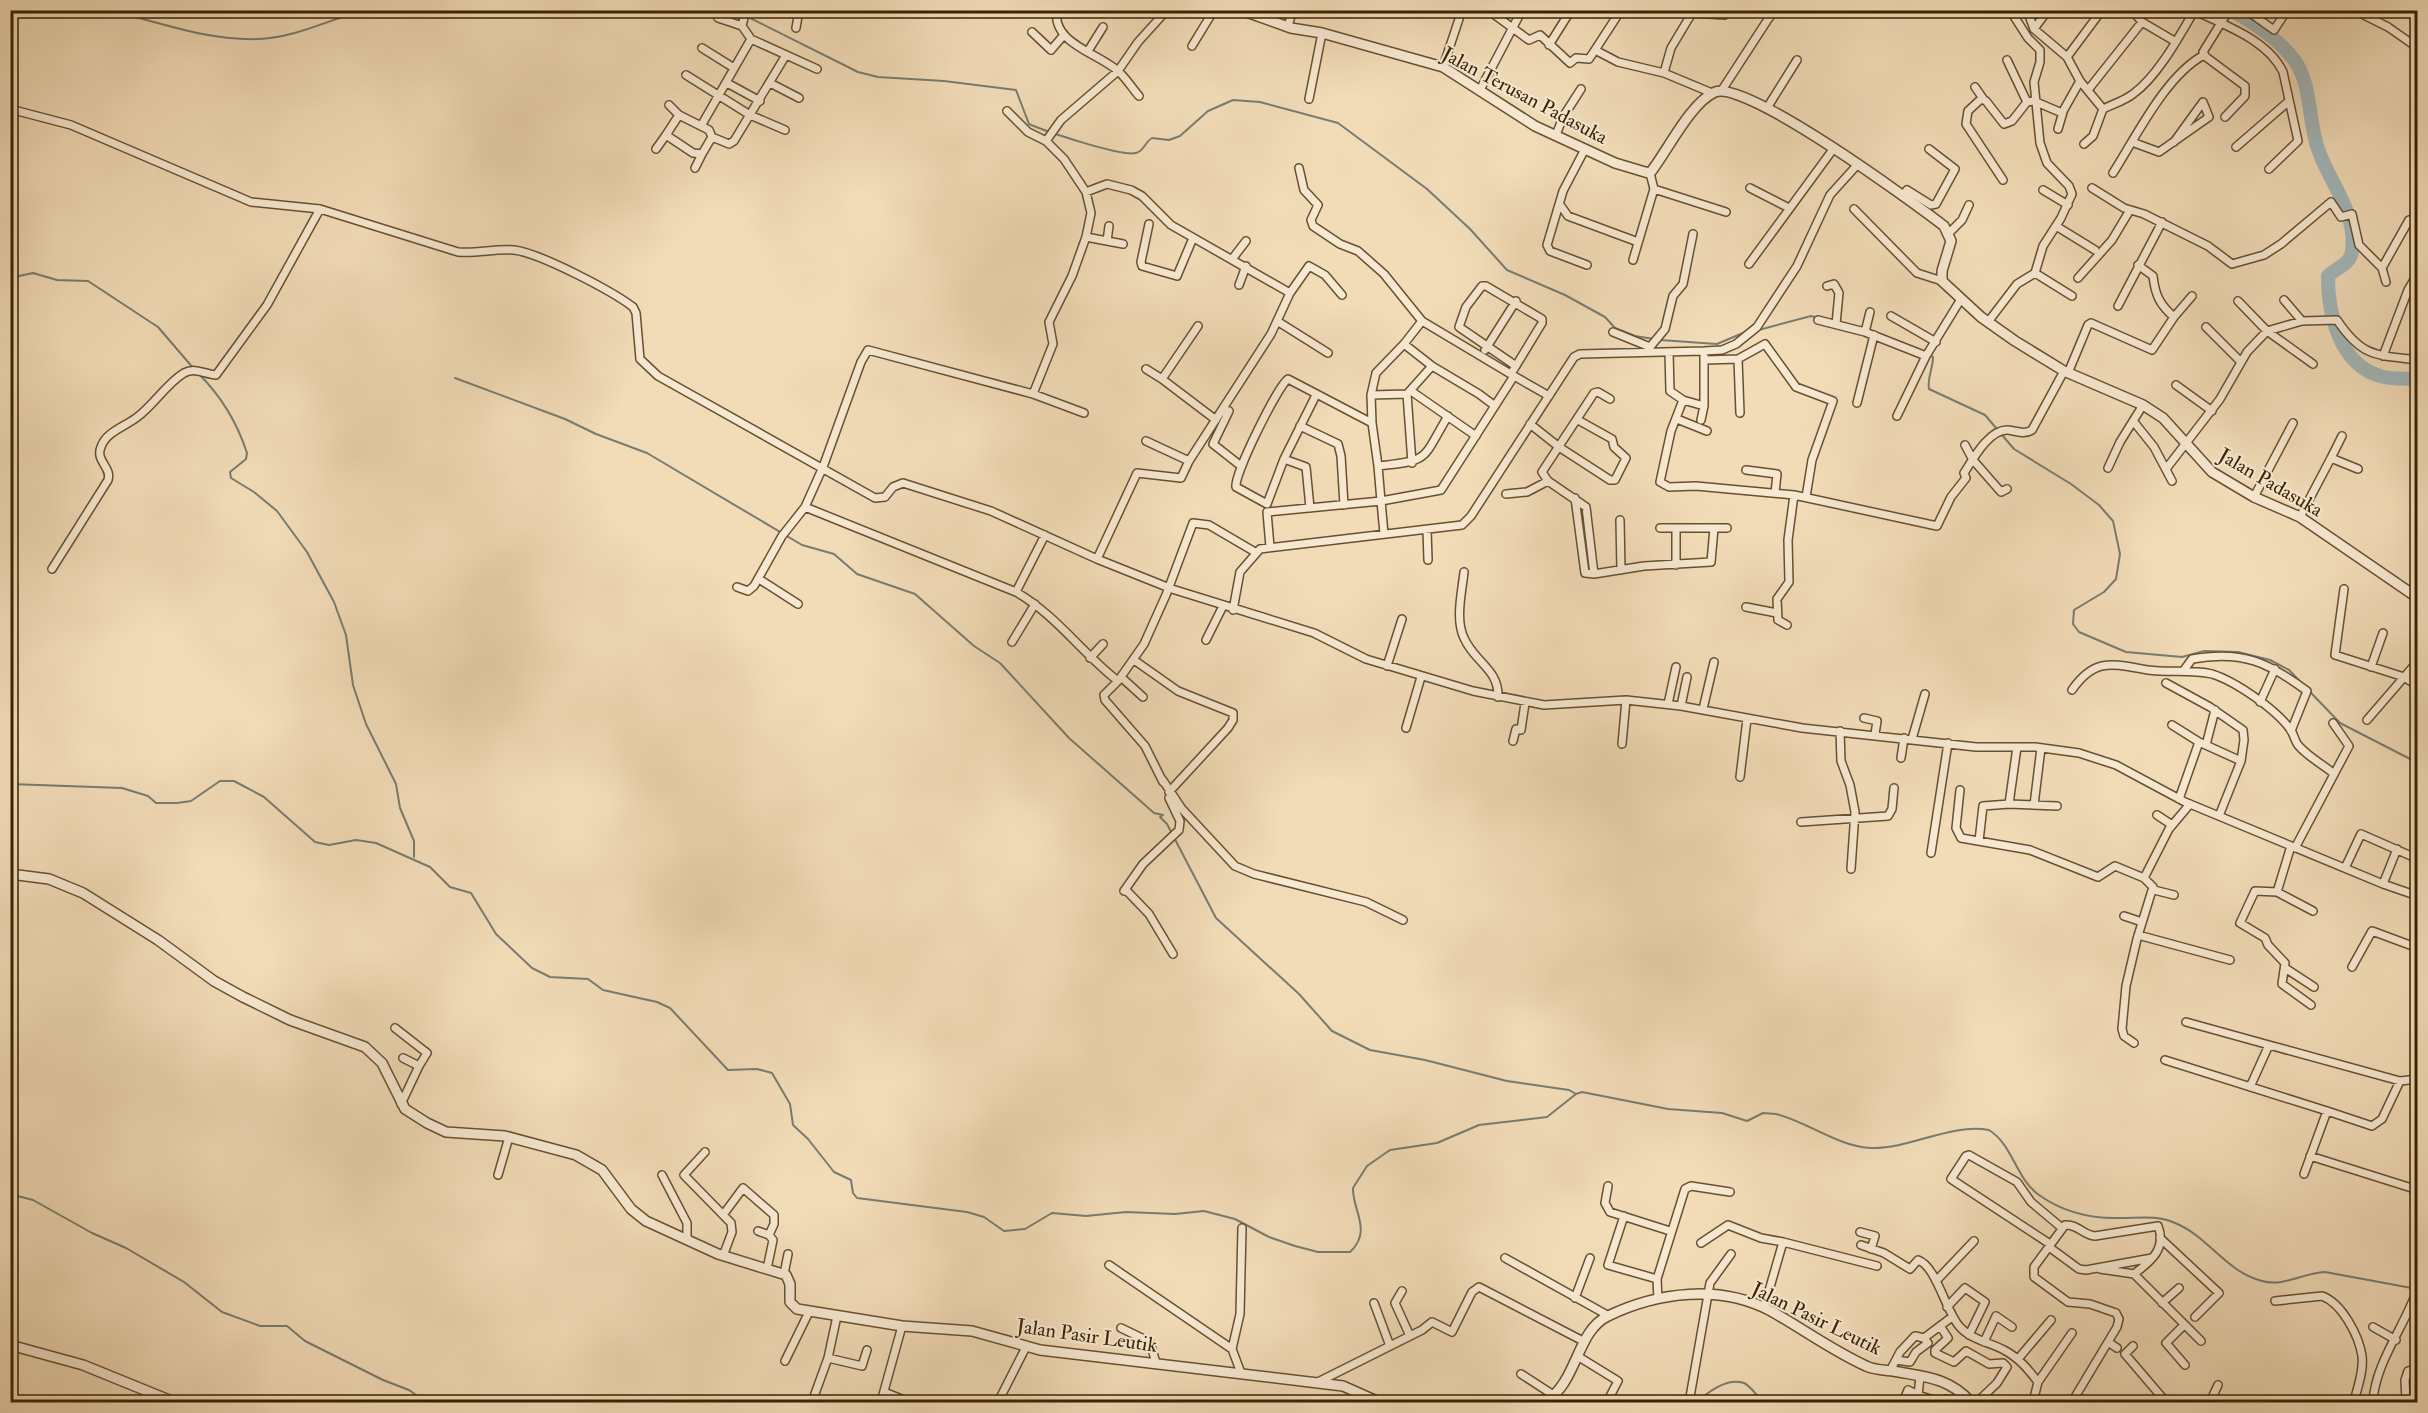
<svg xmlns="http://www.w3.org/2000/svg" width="2428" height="1413" font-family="'IM FELL Double Pica',serif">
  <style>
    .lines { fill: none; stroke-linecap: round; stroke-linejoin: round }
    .stream { stroke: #787c71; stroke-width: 2 }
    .river { stroke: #a2b8bb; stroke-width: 14 }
    .minor-casing { stroke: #675030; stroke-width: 10 }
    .tertiary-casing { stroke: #675030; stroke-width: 12 }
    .minor { stroke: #f7e8d1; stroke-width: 7 }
    .tertiary { stroke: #f7e8d1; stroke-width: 9 }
    .labels { text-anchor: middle; stroke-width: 4.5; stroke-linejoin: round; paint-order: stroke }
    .street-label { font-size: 20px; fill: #392202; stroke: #f7e8d1 }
  </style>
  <rect width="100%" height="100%" fill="#f2dcb8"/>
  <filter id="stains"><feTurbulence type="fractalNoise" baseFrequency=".00333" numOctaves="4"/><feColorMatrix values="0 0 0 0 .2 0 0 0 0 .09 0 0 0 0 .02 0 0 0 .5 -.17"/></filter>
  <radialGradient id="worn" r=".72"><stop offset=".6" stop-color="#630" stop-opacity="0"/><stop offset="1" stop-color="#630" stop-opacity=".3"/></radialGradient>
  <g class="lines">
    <path class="stream" d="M109,10C158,22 208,41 258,39C295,38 330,19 365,10
      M734,10L858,72L878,77L944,81L1016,90L1029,124C1045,131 1121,157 1136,153C1144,151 1145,142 1152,138L1169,140L1180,136L1208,111L1233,100L1260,102L1338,123L1427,189L1470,229L1507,270L1565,295L1605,317L1615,328L1635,336L1654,339
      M10,17L29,10
      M10,278L33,273L57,280L88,281L158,327L194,369
      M1755,331L1811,316L1819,318
      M1882,335L1913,347
      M1660,340L1717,344L1750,330
      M1929,355L1933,357C1933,368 1927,379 1929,389L1985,415L2014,449L2071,484L2099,505L2113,521L2120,554L2116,579L2104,592L2074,610L2073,624L2079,632L2126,652L2182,657L2204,651L2238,652L2270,660L2289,670L2340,723L2418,763
      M198,373C221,396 237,422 247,453L246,459L230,472L231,478L254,492L277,511L307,552L334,602L346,635L353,685L366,724L396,784L400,808L414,841V857
      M455,378L565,419L596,434L647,453L802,545L834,554L857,574L915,594L974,646L1000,663L1069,738L1154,813L1163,815L1160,817L1167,824L1216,918L1299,994L1332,1031L1370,1050L1425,1060L1507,1081L1569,1090L1576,1094
      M10,784L122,788L148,796L156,803H177L191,801L220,781H234L264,797L315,842L329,845L356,840L376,843L430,867L450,887L471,893L496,934L532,968L550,977L588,979L603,990L657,1002L670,1008L728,1070L757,1069L772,1073L790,1104L793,1125L808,1139L834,1172L851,1180L853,1193L857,1198L967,1212L984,1217L1004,1231L1025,1229L1052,1213L1086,1216L1126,1212L1175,1214L1204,1211L1235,1219L1269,1237L1295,1246L1318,1252H1350C1373,1231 1352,1210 1353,1188L1367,1166L1390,1150L1437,1143L1479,1125L1547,1117L1576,1094L1582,1092L1668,1109L1722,1113L1747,1121L1763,1113L1776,1114C1808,1122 1839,1147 1871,1148C1911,1149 1950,1123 1989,1130C2013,1145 2016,1179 2039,1195C2063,1212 2092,1219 2121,1218C2140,1218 2157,1215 2175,1223C2208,1236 2226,1272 2262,1281C2284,1287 2303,1273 2325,1272L2417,1289
      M10,1194L33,1200L92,1233L126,1248L184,1282L222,1312L260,1326H287L305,1341L383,1380L409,1390L426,1402
      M1697,1402C1708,1392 1727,1377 1744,1383C1751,1386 1757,1397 1764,1402"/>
    <path class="river" d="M2230,10C2252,21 2280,40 2295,61C2312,86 2308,121 2318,149C2330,184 2357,212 2352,251C2351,264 2336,268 2328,276C2328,314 2339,364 2380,376C2391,380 2406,378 2418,379"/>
    <g class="minor-casing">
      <path id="minor" d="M746,10L742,26L751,39
        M1057,10C1051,43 1098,53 1118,71C1126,78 1132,88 1139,96
        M1488,10L1529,40L1540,35L1570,63L1576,58L1589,59L1595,50L1618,62L1664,73L1712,93
        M1682,10L1692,13
        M1761,10L1770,17
        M2027,10L2034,29L2067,57L2080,81L2103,109
        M2132,10L2142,22L2176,42
        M2193,10C2224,25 2268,40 2283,72L2298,141L2269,169
        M2246,10L2274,30L2287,10
        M2354,10L2388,27L2418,48
        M718,18L742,26
        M1288,26L1293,10
        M796,28L799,10
        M2034,29L2048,10
        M1032,32L1051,50L1063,36
        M1549,45L1571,10
        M1192,46L1214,10
        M702,48L734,68
        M1595,50L1621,10
        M1088,51L1103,27
        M2067,57L2102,10
        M2007,60L2027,102
        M1443,67L1459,19
        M1665,69L1671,48L1692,13L1725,15L1728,10
        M686,75L750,115L785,130
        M727,83L760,101
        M770,83L799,98
        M1975,87L1984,100
        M1480,90L1522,10
        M1722,90L1774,10
        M2088,90L2142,22
        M1309,99L1322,33
        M669,105L679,115
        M1767,108L1797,60
        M10,109L71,125L251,202L320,209L458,252C477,254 496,248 514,250C540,253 612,291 633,307L636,313L640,359L658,376L875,498L885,497L893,487L903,483L991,511L1097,559L1172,589L1314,633L1366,659L1473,691L1544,705L1626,700L1681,706L1802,728L1976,747H2035L2079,753L2116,765L2185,802L2383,884L2418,896
        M1007,111L1028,132L1046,141
        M2225,117L2245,96V86L2206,57L2203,52L2229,10
        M701,126L709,130L712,137L702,154L693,153L666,135L679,115L701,126L751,39L817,69
        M2058,129L2063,112
        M1556,135L1563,117L1581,89
        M712,137L729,144L734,141L786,55
        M2132,142L2159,152L2209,117L2203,102L2174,142
        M2084,144L2093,136L2103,109C2113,104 2124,101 2133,94C2157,77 2179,37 2194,11
        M2236,147L2289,101
        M656,149L666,135
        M1585,149L1563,191L1547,245L1550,251L1587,265
        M695,168L702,154
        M1299,168L1304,190L1318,205L1311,220L1313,226L1340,244L1358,251L1384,274L1422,321
        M2113,173C2136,137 2166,75 2204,55
        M2003,180L1966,124L1968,111L1981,99L1986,101L2004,124L2012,121L2027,102L2034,101L2062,113L2080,81
        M1750,188L1789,208
        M2092,188L2124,208L2144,214L2208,246L2232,264L2264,255L2281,244L2331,202L2341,217L2352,214L2359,245L2382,268L2386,282
        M1654,189L1726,212
        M2043,190L2068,205
        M1902,196L1907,190L1931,205L1936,204L1955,169L1929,149
        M1561,206L1568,216L1638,242
        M1854,209L1917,273L1942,281
        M1149,224L1141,262L1142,266L1177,276L1193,238
        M2056,226L2095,250
        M1949,233L1962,220L1969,205
        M1086,237L1123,244
        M1107,241L1109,226
        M1233,258L1246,241
        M1633,260L1654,189L1650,173
        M1749,264L1834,148
        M2138,265L2153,276C2155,295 2160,305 2174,317
        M2382,268L2409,220L2418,221
        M2035,273L2072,296
        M2078,278L2112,240L2130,210
        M1239,285L1246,266
        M1827,286L1834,284L1839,293L1836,324
        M1290,293L1309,266L1325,275L1342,295
        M2284,300L2302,321
        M2238,301L2267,331L2313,364
        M2118,306L2162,222
        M1891,316L1936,342
        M1818,320L1865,332L1926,356L1961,299
        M1277,321L1328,353
        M1988,322L2017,284L2035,273L2043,246L2061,218L2072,194L2069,186L2047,163L2040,143L2034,82L2040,62V50L2028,38L2010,10
        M1198,326L1162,379L1216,420
        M2206,327L2241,362
        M1613,332L1650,347L1665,329L1673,296L1683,284L1693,234
        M1865,332L1870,312
        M1485,350L1516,301
        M1669,352L1670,391L1683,400L1671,431L1660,482L1669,487L1696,486L1794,495L1788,540L1789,582L1777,599L1778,620L1787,625
        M2383,356L2408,290L2418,273
        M1738,359L1740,413
        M1705,360L1738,359L1765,344L1796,387L1833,401L1812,460L1806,497
        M1432,366L1479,394L1495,406
        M1146,369L1162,379
        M2068,373L2088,325L2091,323L2152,350L2174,317L2192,296
        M1511,374L1542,323V319L1486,286H1482L1466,307L1459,327L1516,366
        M2176,385L2212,411
        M1411,391L1476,436
        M1033,394L1053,344L1049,322L1072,276L1086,237L1091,213L1086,192
        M1316,395L1284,459L1267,504L1236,487C1234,474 1278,386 1288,379L1372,423L1378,466
        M1371,395L1376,373L1404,344
        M1610,399L1598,392L1594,393L1542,472L1548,481L1586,507L1594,574L1644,566L1711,562L1714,528
        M1683,400L1704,406L1701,420
        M1857,403L1874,335
        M1704,406V356
        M1229,411L1213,444L1241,466
        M1897,416L1926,356
        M1677,419L1707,431
        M2134,422L2154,447L2172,481
        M1372,423L1371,395L1407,394
        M1530,424L1559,447L1610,480H1615L1626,458L1614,447L1612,439L1578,420
        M1300,426L1338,444L1341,456L1344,505
        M1146,441L1189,461
        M1965,445L1973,460L2001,492L2007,489
        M2331,458L2342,436
        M1284,459L1306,467L1310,508
        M1412,463L1407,394L1432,366L1404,344L1422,321L1514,376
        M2108,468L2120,442L2143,405
        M2166,469L2220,399L2247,352L2267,331L2302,321L2337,320C2362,357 2375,355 2418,360
        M1746,470L1777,474L1775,493
        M1506,494L1527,492L1548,481
        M1794,495L1937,526L1951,497L1966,478L1964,473C1973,459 1989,429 2008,430C2017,431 2024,435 2032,430L2064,371
        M2254,497L2293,423
        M1575,498L1585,573L1594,574
        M805,507L1016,592C1056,615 1082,653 1118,681L1144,644L1166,595L1193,523L1209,525L1255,552
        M2300,517L2331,458L2358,469
        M1620,520L1621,570
        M1660,528H1727
        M1427,530L1428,560
        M1384,534L1381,501L1441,490L1514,376L1549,396
        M1270,547L1267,512L1381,501L1378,466C1431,461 1422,459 1448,416
        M1097,559L1137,473L1181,478L1189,461L1271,334L1290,293L1171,225L1142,196L1131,190L1107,184L1086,192L1064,159L1046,141L1061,120L1118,71L1138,42L1167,10
        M1676,565V529
        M52,569L108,480C112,467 95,461 101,447C106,432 124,427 136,418C153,406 166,384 184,373C195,367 205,374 216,375L267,305L320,209
        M1464,572C1462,592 1455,619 1464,638C1475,663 1499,669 1498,697
        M759,579L798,604
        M737,587L748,591L754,586L782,536L805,507L823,467L861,362L868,350L1033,394L1084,413
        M2344,589L2335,655L2404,677L2418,686
        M1016,592L1045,535
        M2413,595L2418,586
        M1746,607L1777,613
        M1233,610L1240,572L1260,549L1462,525L1471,516L1574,357L1580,354L1704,351L1722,350L1736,344L1757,327L1797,266L1830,195L1858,164
        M1206,640L1223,606
        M1012,642L1035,604
        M1090,658L1103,644
        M1134,660L1178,691L1233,713V720L1228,728L1169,792
        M1387,666L1402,619
        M2371,667L2383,633
        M2184,670L2192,659C2242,650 2268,662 2307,691L2291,731
        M1121,677L1143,697
        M1118,681L1104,695L1105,700L1145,746L1163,782
        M2166,683L2210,707L2243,730L2244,740L2241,761
        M2072,690C2095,657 2113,664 2148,670C2169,673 2191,669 2212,674C2235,681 2279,711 2292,732C2294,736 2295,741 2298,745C2307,756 2322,764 2333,773
        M2260,702L2275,669
        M1668,704L1676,667
        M1681,706L1687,677
        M1703,709L1714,662
        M1864,718L1877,721L1875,734
        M2367,720L2418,661
        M2172,725L2199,742L2241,761L2219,816
        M1406,728L1421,677
        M1840,731L1841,761L1850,785L1855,812L1851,869
        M1912,739L1925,694
        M1513,741L1516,729L1521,730L1525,703
        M1622,744L1626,700
        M2206,745L2215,710
        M1901,758L1904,738
        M1740,777L1747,719
        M1162,779L1182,809L1235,866L1254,874L1366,902L1403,920
        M1960,790L1956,828L1961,838L2030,850L2098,877L2115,866L2144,878L2153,887L2137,939L2126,986L2122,1029L2124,1036L2134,1043
        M2179,799L2199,742
        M2009,804L2057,806
        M2034,805L2041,748
        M2157,815L2172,825
        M1801,822L1888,816L1892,809L1894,788
        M1979,841L1983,806L2009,804L2017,747
        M2295,848L2349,746L2333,723
        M1931,853L1948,743
        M2345,868L2361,834L2418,859
        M2144,878L2169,829L2190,804
        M2383,884L2397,849
        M1126,890L1149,914L1173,954
        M2154,890L2174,895
        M1124,891L1143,864L1179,830L1180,821L1169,798
        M2277,892L2291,846
        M2124,916L2142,922
        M2138,935L2230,960
        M2352,967L2372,931L2418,948
        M2285,968L2314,987
        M2311,1005L2282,984L2285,963L2268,945L2265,938L2240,923L2255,891L2277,892L2313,911
        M2186,1022L2269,1045L2250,1087
        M395,1028L427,1053L419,1066
        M2269,1045L2400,1081
        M2165,1060L2327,1111
        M401,1104L419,1066L403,1058
        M705,1152L684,1175L731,1223L732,1232L723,1256
        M2310,1156L2418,1190
        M2304,1174L2327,1111L2372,1126L2382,1119L2400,1081L2418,1079
        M498,1175L509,1137
        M662,1175L687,1223V1239
        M1608,1186L1605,1203L1610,1212L1670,1231
        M723,1215L743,1188L774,1215V1224L769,1235
        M1624,1216L1608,1265L1657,1279
        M758,1231L769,1235L773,1240L767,1269
        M1860,1232L1875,1236L1871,1249
        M2160,1238L2219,1293L2195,1317
        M1701,1243L1728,1225L1761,1238L1783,1242
        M2050,1244L1951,1179L1966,1156L1969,1155L2017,1182L2031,1202L2062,1228
        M1861,1245L1884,1253L1910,1269L1918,1260C1936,1266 1945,1309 1959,1326C1971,1340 1989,1342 2004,1350C2019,1358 2028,1369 2038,1382
        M2049,1247L2079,1269L2086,1270L2152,1258
        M1505,1258L1609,1316
        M1109,1265L1232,1349L1241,1373
        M2100,1269L2134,1274C2150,1262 2167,1249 2158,1226L2095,1236C2083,1235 2078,1224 2065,1225L2034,1267V1277L2068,1302L2090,1304L2116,1313
        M784,1274L788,1254
        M2134,1274L2201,1341
        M1936,1281L1974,1241
        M1402,1291L1395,1303L1410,1336
        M1575,1298L1590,1258
        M1658,1299L1657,1279L1685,1189L1691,1186L1730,1192
        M2275,1301L2322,1296C2342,1303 2359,1336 2362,1356C2364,1372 2357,1388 2354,1402
        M1374,1303L1390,1346
        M2162,1303L2179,1288
        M1947,1307L1965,1288L1985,1302L1969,1335
        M1764,1308L1783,1242L1877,1266
        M2184,1325L2166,1343L2185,1365
        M1940,1326L1948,1338L1935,1350V1353L1954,1362L1966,1351L1989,1364L2003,1363L2007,1367L1997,1383L1977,1402
        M2373,1327L2396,1340
        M1121,1328L1150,1342L1156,1363
        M1984,1342L1996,1316L2012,1327
        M2108,1342L2117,1348
        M2133,1346L2125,1354L2166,1402
        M1232,1349L1240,1314L1242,1228
        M1579,1357L1618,1381L1607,1402
        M828,1358L862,1366L867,1350
        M2018,1359L2051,1320
        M1896,1360L1910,1362L1916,1352L1928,1343L1924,1338
        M785,1361L809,1312
        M1890,1371L1900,1352L1915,1336L1924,1338L1952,1317
        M1521,1374L1555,1396
        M1316,1383L1422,1330L1432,1322L1452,1332L1472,1292L1479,1287L1585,1342
        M884,1392L909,1402
        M1918,1395L1939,1402
        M1690,1397L1710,1283L1731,1254
        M2354,1400L2366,1402
        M812,1402L828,1358L837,1316
        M881,1402L902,1326
        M998,1402L1026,1347
        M1903,1402L1908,1390L1918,1395L1920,1377
        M1944,1402L1946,1399L1956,1402
        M2033,1402L2038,1382L2072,1333
        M2072,1402L2117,1327L2119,1319L2116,1313
        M2210,1402L2218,1385
        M2373,1402C2375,1363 2404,1328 2417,1290
        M2406,1402L2405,1380L2408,1371L2418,1368"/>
    </g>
    <g class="tertiary-casing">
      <path id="tertiary" d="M1241,10L1291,28L1322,33L1443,67L1535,126L1615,163L1645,172L1650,173C1667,152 1690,103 1715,92C1745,79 1913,202 1944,226L1951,241L1942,271V281L1981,317L2015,341L2064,371L2143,405L2163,418L2212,472L2254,497L2300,517L2418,598
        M10,874L49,879L83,893L158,940L214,981L243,997L290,1020L365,1047L382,1063L405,1109L427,1123L446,1132L505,1136L576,1155L602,1170L631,1209L646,1221L718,1254L786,1275L790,1284V1302L797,1309L902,1326L972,1331L1040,1350L1343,1386L1379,1402
        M10,1345L83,1365L174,1402
        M1545,1402C1578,1382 1576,1331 1608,1316C1658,1292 1720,1284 1771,1311C1803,1329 1833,1351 1866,1366C1874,1370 1884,1370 1893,1371C1925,1377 1948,1377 1971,1402"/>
    </g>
    <use href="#minor" class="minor"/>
    <use href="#tertiary" class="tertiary"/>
  </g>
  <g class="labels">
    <g class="street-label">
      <text transform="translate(1525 95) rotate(28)" y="7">Jalan Terusan Padasuka</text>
      <text transform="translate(2271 482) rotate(30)" y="7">Jalan Padasuka</text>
      <text transform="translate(1817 1318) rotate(26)" y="7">Jalan Pasir Leutik</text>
      <text transform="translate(1087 1335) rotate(8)" y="7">Jalan Pasir Leutik</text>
    </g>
  </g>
  <rect width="2428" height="1413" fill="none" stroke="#f2dcb8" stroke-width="36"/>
  <rect x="12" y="12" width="2404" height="1389" fill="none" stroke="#392202" stroke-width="3"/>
  <rect x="18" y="18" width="2392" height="1377" fill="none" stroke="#392202" stroke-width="1.5"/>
  <rect width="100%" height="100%" filter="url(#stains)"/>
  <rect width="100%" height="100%" fill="url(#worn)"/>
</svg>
